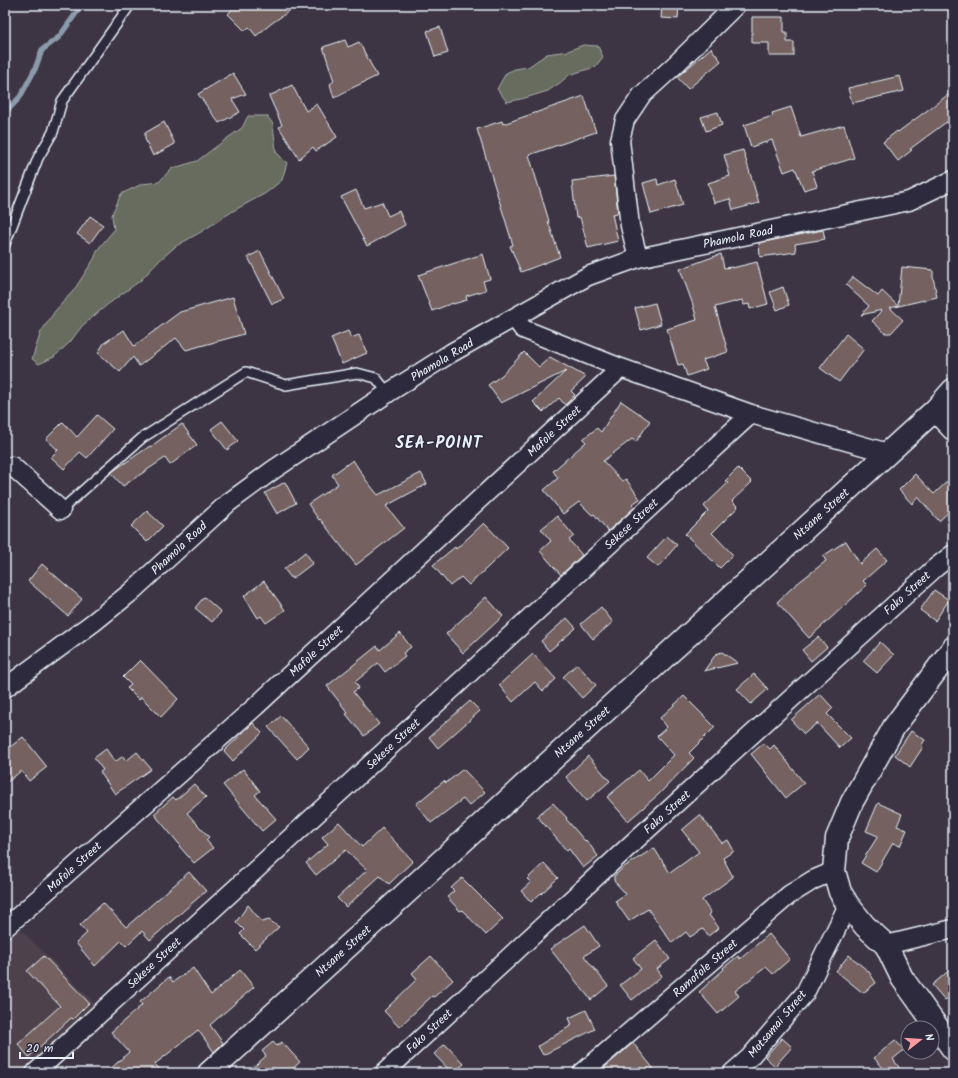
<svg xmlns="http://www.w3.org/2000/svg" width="958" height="1078" font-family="Kalam,sans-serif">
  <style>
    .built { fill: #4e424c }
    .green { fill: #676c5f; stroke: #a8aeac }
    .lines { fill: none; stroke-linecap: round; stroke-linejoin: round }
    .stream { stroke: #8b9bab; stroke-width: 5.5 }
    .building { fill: #746260; stroke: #e8f1f8 }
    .lane-casing { stroke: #e8f1f8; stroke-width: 12 }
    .street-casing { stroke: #e8f1f8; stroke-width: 21 }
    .secondary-casing { stroke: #e8f1f8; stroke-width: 25 }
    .lane { stroke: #2f2a3d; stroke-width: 9 }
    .street { stroke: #2f2a3d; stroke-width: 18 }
    .secondary { stroke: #2f2a3d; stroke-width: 22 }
    .labels { text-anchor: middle; stroke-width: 3; stroke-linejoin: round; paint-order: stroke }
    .street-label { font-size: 12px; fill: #e8f1f8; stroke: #2f2a3d }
    .district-label { font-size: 16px; font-weight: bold; letter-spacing: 1px; fill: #e8f1f8; stroke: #2f2a3d }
  </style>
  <rect width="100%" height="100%" fill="#3d3544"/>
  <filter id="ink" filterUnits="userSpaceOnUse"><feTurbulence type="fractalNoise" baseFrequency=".025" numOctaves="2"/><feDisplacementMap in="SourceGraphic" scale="8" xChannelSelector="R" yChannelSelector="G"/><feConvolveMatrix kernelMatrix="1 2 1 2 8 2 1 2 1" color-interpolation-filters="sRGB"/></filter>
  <g filter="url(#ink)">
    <path class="built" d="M5,914L96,1005L64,1035L20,1073H5Z"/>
    <path class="green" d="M583,45L598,46L603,57L595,67L569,75L561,82L548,91L525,98L507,102L497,89L506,73L515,69L528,67L547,54L568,51Z
      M248,116H267L273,124L276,152L287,163L282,180L266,193L233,211L201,232L176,246L160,260L141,280L107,305L82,326L70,342L54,357L39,364L32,359L41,332L55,311L74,290L94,259L98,249L114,230L112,215L121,194L142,184L159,182L171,169L197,161L229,137L242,128Z"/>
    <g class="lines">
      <path class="stream" d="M5,113L20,97L35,69L42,50L59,37L82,5"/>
    </g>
    <path class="building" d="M236,5H298L272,23L256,36L249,27L245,31L228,14Z
      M662,5H679L678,19L661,18Z
      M752,17H784V32H787V42H794V56H769V43H752Z
      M440,27L448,53L435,57L427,31Z
      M345,40L348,47L359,42L377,76L350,89L334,98L330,84L334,81L323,47Z
      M711,48L721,61L688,89L677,77Z
      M233,73L246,94L232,99L240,112L219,123L198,94Z
      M900,76L904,91L852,103L848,88Z
      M292,85L306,111L317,104L337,137L316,151L313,147L299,159L279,127L282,125L269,96Z
      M953,91V119L945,123L910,149L912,150L898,161L883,142L897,131L898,132Z
      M584,96L596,132L529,155L549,221H548L560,257L521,272L510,246L513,245L477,129L502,121L503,124Z
      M791,107L801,137L844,125L854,158L812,171L817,186L804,190L795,168L784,172L772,140L751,147L744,125L773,116L772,113Z
      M718,112L722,125L706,131L701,117Z
      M164,122L175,144L153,156L145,139V133Z
      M743,150L759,203L733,210L730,199L714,203L708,183L730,176L724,155Z
      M614,176L618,213L612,214L618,241L588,248L580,217L576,218L572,181Z
      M657,179L658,185L675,179L683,205L651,214L643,183Z
      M356,190L364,208L382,202L388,216L399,211L405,225L367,246L341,197Z
      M90,216L103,225L90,243L77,234Z
      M823,230L825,239L795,244L796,252L760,257L759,243Z
      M260,251L284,299L272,304L248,257Z
      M483,254L490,279L483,281L486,290L466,296L467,300L453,304V303L432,311L418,275Z
      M721,254L724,268L732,267V268L757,262L768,304L750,309L749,304L744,305L742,300L715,307L728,352L703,360L707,369L687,376L683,364L678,365L667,329L697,320L693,305L680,269Z
      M902,267L933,270V277L937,297L890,308L903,320L891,333H885L872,321L882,310L861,315L869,306L846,285L853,277L878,296L882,291L898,306Z
      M783,287L789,305L777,310L770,292Z
      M233,297L244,334L186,350L176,338L139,366L133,357L120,372L98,353L104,343L124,330L134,346L180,312Z
      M655,303L661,324L641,330L635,308Z
      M348,331L351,338L359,335L367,353L342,364L331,338Z
      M846,334L864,349L839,382L820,368Z
      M524,352L539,367L550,357L586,377L571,391L575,395L565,405L559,398L543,412L533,402L566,371L501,403L488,385L502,375Z
      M621,401L650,421L636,442L632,439L603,461L622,481L626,479L640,499L632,504L635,507L608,531L594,514L592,515L579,502L563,514L544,490L558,478L553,471L586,442L583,439L597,428L601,432Z
      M97,415L113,429L87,458L80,452L64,469L51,457L58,450L46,439L63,422L77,437Z
      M222,421L238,441L227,450L211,429Z
      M182,424L197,445L170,465L165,458L123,486L111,473L116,469L150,446V447Z
      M353,460L366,480L378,495L421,473L427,484L386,506L404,528L356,565L320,519L319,520L308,504L338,484L332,475Z
      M738,468L752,482L732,501L738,507L712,533L733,555L720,568L685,534L708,511L704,506L728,483L725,481Z
      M915,474L934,494L953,476V508L939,521L918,497L912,504L899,490Z
      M285,482L296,503L277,514L265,493Z
      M147,511L163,526L147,542L131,526Z
      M557,516L574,536L569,540L582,555L561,575L540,551L551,541L541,529Z
      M484,523L508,548L469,585L461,577L450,586L433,565L455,547L456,549Z
      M667,536L677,545L658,567L647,558Z
      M846,541L860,564L877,549L887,560L863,581L867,585L809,638L777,602L794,586L826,561L823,556Z
      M305,552L313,563L292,579L284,569Z
      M42,564L82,599L68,616L28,581Z
      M264,581L285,610L266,623L261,616L258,618L244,596Z
      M934,590L949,600L935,621L920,610Z
      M204,597L221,612L212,622L195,608Z
      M486,597L503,616L463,653L446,634Z
      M601,607L613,622L593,639L581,624Z
      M567,618L576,628L549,651L541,641Z
      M400,633L411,647L403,653L405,656L385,672L378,663L355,682L359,688L353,692L379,724L364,736L346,714L348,713L327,686L377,646L380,650Z
      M818,637L827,647L811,661L802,650Z
      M880,642L894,655L877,673L863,661Z
      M722,652L738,663L704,671L716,654Z
      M533,654L556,679L543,691L535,682L513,702L499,685Z
      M140,660L178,699L161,717L141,697L139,700L127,688L131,685L123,677Z
      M577,664L596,685L582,698L563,677Z
      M754,674L768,689L751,704L737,689Z
      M820,694L833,708L827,714L851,738L840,748L817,723L804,734L791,720Z
      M684,696L715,727L689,753L694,758L659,794L628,821L607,797L639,770L648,781L674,755L657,736L667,727L660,718Z
      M470,701L480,711L438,748L429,737Z
      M281,716L309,747L297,759L268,727Z
      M253,723L262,733L233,761L224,751Z
      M911,731L925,740L921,746L923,747L910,767L895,755Z
      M23,737L47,767L29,781L21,771L5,784V751Z
      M764,743L770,749L774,745L804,783L786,798L751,754Z
      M106,749L115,762L123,756L126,761L137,752L151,769L115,794L100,772L103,770L94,758Z
      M588,756L610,781L587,801L566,777Z
      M243,769L260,791L255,795L276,819L262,831L223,785Z
      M463,769L485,792L469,806L463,799L431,823L416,804L444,781L446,783Z
      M194,784L206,797L187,813L209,837L206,840L213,848L194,863L179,846L180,845L154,814L173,797L176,800Z
      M553,803L567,818L566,819L585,841L586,840L598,856L583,868L569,849L567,851L537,816Z
      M878,803L902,814L897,826L907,830L900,846L893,843L876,872L861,863L878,836L866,831Z
      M700,815L722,843L728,840L734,851L723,858L733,877L702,900L711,913L709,915L719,928L708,936L703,929L690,937L686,932L672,943L648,909L629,921L615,901L626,894L614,881V876L624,867L654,848L670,873L699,852L682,830Z
      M339,822L362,847L382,828L413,861L389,884L380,876L346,907L337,898L367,870L346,850L316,875L306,863L328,844L322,837Z
      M544,863L558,878L541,894V893L531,902L521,891L531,882L527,879Z
      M189,872L206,891L150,940L142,931L126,946L121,941L95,966L76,943L87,933L80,925L103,903L126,927Z
      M462,878L503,919L486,935L462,910L460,911L447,897L454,891L451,888Z
      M248,905L262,922L269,920L279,927L255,949L240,934L244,930L236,922Z
      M585,925L599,946L584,956L608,986L591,1000L550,949Z
      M769,934L790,959L773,974L766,967L735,991L739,996L718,1014L699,992L724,969L723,968L738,956L740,959Z
      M656,940L670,959L657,969L662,976L632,1000L620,985L641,969L633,958Z
      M849,955L869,972L876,983L863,993L836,971Z
      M44,956L89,1003L73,1019L71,1018L29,1057L18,1044L60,1006L27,971Z
      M431,956L453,980L434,997L432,996L399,1027L384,1011L417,979L412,973Z
      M953,967V994L945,1000L932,985Z
      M193,968L211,995L240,970L254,987L210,1025L223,1043L214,1052L198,1030L155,1064L163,1073H106L129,1052L111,1032L142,1005L140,1002L169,977L173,982Z
      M586,1010L595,1029L543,1055L538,1046L572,1025L569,1018Z
      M782,1038L792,1047L775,1066L765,1057Z
      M895,1040L904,1050L893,1059L903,1073H888L874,1058Z
      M273,1042L277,1046L282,1042L300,1062L288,1073H247L266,1056L262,1051Z
      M633,1043L657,1073H598Z
      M445,1044L464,1064L453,1073H452L434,1054Z"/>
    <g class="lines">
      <g class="lane-casing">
        <path id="lane" d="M5,244L38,158L53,132L62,101L130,5
          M61,510L142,438L246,372L286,385L357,373L376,378L388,393"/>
      </g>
      <g class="street-casing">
        <path id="street" d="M638,258L630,226L620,140L625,120L641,96L676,64L736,5
          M515,318L523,329L621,368L751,414L888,453
          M12,466L61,510
          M5,688L94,622L131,592L228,503L273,470L388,393L451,353L588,276L638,258L909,201L953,180
          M5,928L255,707L621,368
          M886,945L953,929
          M35,1073L751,414
          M384,1073L639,837L935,568L953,554
          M582,1073L789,895L813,880L834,871
          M732,1073L749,1058L805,993L848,905"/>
      </g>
      <g class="secondary-casing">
        <path id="secondary" d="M935,410L953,429
          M953,648L894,727L852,802L837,838L834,871L840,892L848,905L865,926L886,945L902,978L953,1049
          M209,1073L935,410L953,390"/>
      </g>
      <use href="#lane" class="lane"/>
      <use href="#street" class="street"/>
      <use href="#secondary" class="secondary"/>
    </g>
  </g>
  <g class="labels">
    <g class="street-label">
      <text transform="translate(738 237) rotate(-12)" y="4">Phamola Road</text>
      <text transform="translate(442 360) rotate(-31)" y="4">Phamola Road</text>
      <text transform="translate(554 431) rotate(-43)" y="4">Mafole Street</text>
      <text transform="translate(821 514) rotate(-42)" y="4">Ntsane Street</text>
      <text transform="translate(631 524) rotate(-43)" y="4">Sekese Street</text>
      <text transform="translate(179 548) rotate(-43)" y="4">Phamola Road</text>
      <text transform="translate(907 593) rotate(-42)" y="4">Fako Street</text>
      <text transform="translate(316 651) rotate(-43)" y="4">Mafole Street</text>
      <text transform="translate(582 732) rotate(-42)" y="4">Ntsane Street</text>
      <text transform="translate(393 744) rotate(-43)" y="4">Sekese Street</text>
      <text transform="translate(667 812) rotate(-42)" y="4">Fako Street</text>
      <text transform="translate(74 867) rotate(-42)" y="4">Mafole Street</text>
      <text transform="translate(343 951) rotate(-42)" y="4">Ntsane Street</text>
      <text transform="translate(154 963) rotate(-43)" y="4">Sekese Street</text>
      <text transform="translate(705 968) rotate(-41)" y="4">Ramofole Street</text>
      <text transform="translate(777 1024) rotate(-50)" y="4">Motsamai Street</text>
      <text transform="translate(429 1031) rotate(-43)" y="4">Fako Street</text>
    </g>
    <g class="district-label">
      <text x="439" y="448">SEA-POINT</text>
    </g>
  </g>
  <rect width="958" height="1078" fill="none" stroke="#2f2a3d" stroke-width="20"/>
  <rect x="10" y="10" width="938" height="1058" fill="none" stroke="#e8f1f8" stroke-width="1.5" filter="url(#ink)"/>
  <g transform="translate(920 1040) rotate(73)"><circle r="19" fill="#2f2a3d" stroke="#797a88"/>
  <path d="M0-3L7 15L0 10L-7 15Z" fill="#ff9aa2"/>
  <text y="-6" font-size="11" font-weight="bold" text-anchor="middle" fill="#e8f1f8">N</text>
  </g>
  <path d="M20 1052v6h53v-6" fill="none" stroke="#e8f1f8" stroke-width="2"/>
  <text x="26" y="1052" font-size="12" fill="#e8f1f8" stroke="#2f2a3d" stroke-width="3" paint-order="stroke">20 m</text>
</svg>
